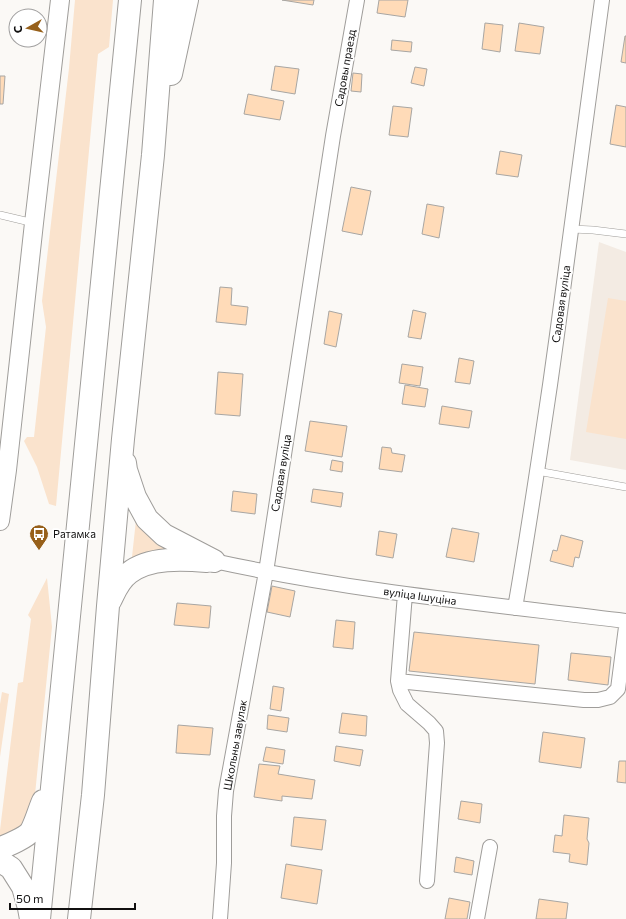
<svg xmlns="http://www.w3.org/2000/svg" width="626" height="919" font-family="Commissioner,sans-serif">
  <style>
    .built { fill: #f3ebe3 }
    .green { fill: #fae3cd }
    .building { fill: #ffdbb8; stroke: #a8a6a3 }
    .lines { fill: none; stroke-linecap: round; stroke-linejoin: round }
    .service-casing { stroke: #9f9d9a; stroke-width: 8 }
    .minor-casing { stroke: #9f9d9a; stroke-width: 16 }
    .tertiary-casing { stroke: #9f9d9a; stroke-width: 20 }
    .trunk-casing { stroke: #9f9d9a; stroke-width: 24 }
    .service { stroke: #fff; stroke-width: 7 }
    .minor { stroke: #fff; stroke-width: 14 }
    .tertiary { stroke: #fff; stroke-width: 18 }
    .trunk { stroke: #fff; stroke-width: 22 }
    .labels { text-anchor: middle; stroke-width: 3.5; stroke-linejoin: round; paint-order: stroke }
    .street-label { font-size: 11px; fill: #111010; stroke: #fff }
    .poi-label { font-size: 11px; fill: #111010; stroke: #fff; text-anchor: start }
  </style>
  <rect width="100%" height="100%" fill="#fbf9f6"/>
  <path class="built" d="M599,242L626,252V470L570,460Z"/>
  <path class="green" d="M75,0H113L109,47L98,54L56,506L49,504L37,467L24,441L27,437H34L46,327L42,301L69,68Z
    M608,298L626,301V439L586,432Z
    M136,520L178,552L131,566Z
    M47,578L52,627L33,814L28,825L0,843V830L18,683L23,682L31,619L28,615Z
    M2,692L9,694L0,757V704Z"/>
  <path class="building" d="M282,0H314L313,5Z
    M379,0H408L405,17L377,13Z
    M485,23L503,25L500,52L482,49Z
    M519,23L544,27L540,54L515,51Z
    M625,36H626V63L621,62Z
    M392,40L412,42L411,52L391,50Z
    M275,66L299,69L295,94L271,90Z
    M415,67L427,69L424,86L411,83Z
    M353,73L362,74L361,92L351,91Z
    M0,76H5L3,104H0Z
    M248,94L284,101L280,120L244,114Z
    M616,105L626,107V147L610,144Z
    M393,106L412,108L408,137L389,135Z
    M500,151L522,155L518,177L496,174Z
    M351,187L371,191L362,235L342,231Z
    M427,204L444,207L439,238L422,234Z
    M220,287L232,288L231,305L248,307L246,325L216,322Z
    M413,310L426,313L421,339L408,337Z
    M329,311L342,314L336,347L324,344Z
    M459,358L474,361L470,384L455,382Z
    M402,364L423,367L420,386L399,383Z
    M218,372L243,374L240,416L215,414Z
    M405,385L428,389L425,407L402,404Z
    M442,406L472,411L469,428L439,424Z
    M310,421L347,426L342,457L305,451Z
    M382,447L391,448L392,453L405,455L402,472L379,469Z
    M332,460L343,462L342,472L330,470Z
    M313,489L343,493L341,507L311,502Z
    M233,491L257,494L255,514L231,511Z
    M452,528L479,533L474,562L446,557Z
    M379,531L397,534L393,558L376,555Z
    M561,535L583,541L579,558L575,557L573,567L550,561L553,550L557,551Z
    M272,586L295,591L290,617L267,612Z
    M177,603L211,606L209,628L174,625Z
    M336,620L355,622L353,649L333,647Z
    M414,632L539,645L535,684L409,671Z
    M571,653L611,657L608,685L568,680Z
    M273,686L284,688L281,711L270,709Z
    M342,713L367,716L366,736L339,733Z
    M268,715L289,718L287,732L267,729Z
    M178,725L213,728L210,755L176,753Z
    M543,732L585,738L581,768L539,762Z
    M336,746L363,750L360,766L334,761Z
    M266,747L285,750L283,764L263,761Z
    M619,761H626V783L617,782Z
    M259,764L280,766L278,774L315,780L312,799L282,796V801L254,797Z
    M461,801L482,804L480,823L458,819Z
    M564,815L589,818L587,839L589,843L587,865L569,862L570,854L553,852L555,835L562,836Z
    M294,817L326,820L322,850L291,846Z
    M456,857L474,861L472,875L454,872Z
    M286,864L322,870L317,904L281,898Z
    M449,898L470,902L467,919H445Z
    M539,899L568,903L566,919H536Z"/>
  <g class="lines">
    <g class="service-casing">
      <path id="service" d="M0,215L34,223
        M572,229L593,230L626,234
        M537,471L626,487"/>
    </g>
    <g class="minor-casing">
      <path id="minor" d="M214,561C350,591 488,604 626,621
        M405,594L398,681L400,690L407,704L429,723L436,731L437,743L427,881
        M515,608C528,534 539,459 550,385C568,257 585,129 602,0
        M398,681L584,700H598L610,697L618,689L626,627
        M220,919L224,863V816L226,791L266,572L333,136L357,0
        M477,919L490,847"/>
    </g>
    <g class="tertiary-casing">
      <path id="tertiary" d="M0,521L7,470L34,223L60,0"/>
    </g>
    <g class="trunk-casing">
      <path id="trunk" d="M171,74L187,0
        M125,463L126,470L135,497L147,519L164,535L214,561
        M110,601C115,591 119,580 129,573C149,557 183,559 207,561
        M0,848C7,846 27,837 31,831C36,822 39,810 43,801
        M0,861L11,868L23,887L29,908L31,919
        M39,919L130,0
        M79,919L93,795L108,606L123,439L153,155L165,0"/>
    </g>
    <use href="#service" class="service"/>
    <use href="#minor" class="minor"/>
    <use href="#tertiary" class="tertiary"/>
    <use href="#trunk" class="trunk"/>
  </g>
  <defs>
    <g id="bus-pin" transform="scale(1)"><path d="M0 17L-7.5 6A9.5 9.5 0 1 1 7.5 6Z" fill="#97601a" stroke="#fff"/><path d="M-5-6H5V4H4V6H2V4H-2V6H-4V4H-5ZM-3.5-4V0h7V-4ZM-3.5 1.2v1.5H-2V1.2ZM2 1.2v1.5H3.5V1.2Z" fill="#fff"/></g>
  </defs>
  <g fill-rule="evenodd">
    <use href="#bus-pin" x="39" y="534"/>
  </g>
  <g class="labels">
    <g class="street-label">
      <text transform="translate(345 68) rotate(-80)" y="4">Садовы праезд</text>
      <text transform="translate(561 304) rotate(-82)" y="4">Садовая вуліца</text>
      <text transform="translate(281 473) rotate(-81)" y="4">Садовая вуліца</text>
      <text transform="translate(420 596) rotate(8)" y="4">вуліца Ішуціна</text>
      <text transform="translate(235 745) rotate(-80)" y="4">Школьны завулак</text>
    </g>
    <g class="poi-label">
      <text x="53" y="538">Ратамка</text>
    </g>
  </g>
  <g transform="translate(28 28) rotate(262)"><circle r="19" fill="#ffffff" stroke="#a09f9f"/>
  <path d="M0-3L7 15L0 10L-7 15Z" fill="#97601a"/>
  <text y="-6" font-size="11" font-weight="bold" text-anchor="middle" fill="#111010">С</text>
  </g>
  <path d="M10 903v6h125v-6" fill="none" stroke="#111010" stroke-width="2"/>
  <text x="16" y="903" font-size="12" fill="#111010" stroke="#ffffff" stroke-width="3" paint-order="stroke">50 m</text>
</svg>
